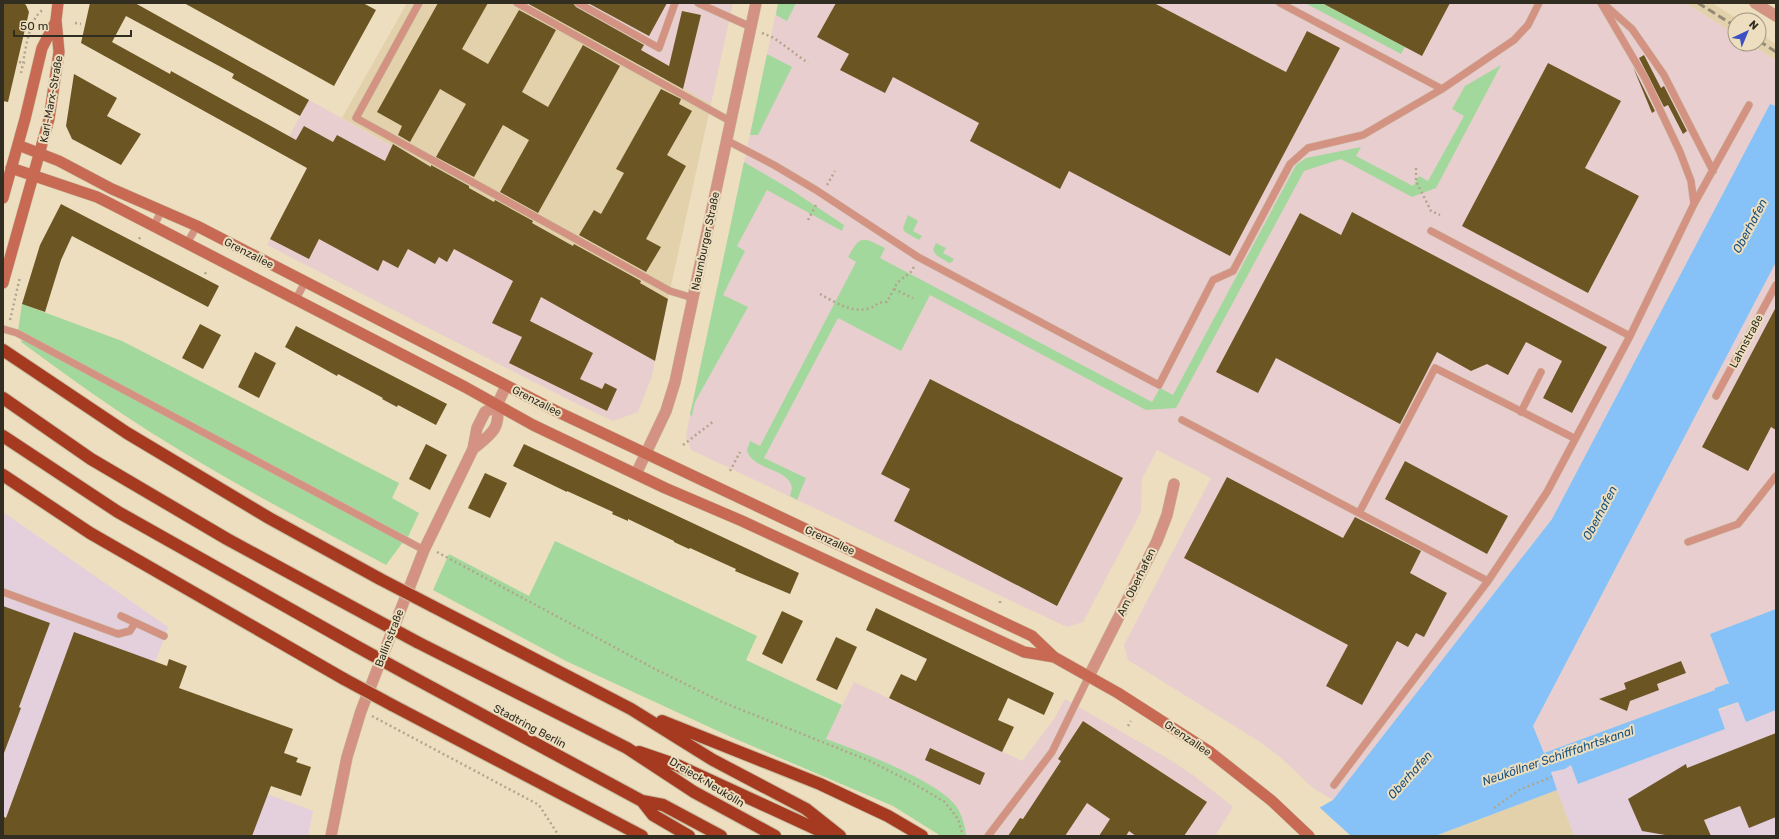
<svg xmlns="http://www.w3.org/2000/svg" width="1779" height="839" font-family="Rubik,sans-serif">
  <style>
    .commercial { fill: #e9cecf }
    .industrial { fill: #e4cfdd }
    .built { fill: #e2d1ab }
    .green { fill: #a3d89d }
    .water { fill: #86c2f8 }
    .pier { fill: #ecdebf }
    .building { fill: #6b5623 }
    .lines { fill: none; stroke-linecap: round; stroke-linejoin: round }
    .service-casing { stroke: #c7bb9f; stroke-width: 8 }
    .minor-casing { stroke: #c7bb9f; stroke-width: 12 }
    .tertiary-casing { stroke: #c7bb9f; stroke-width: 12 }
    .secondary-casing { stroke: #c7bb9f; stroke-width: 12 }
    .motorway-casing { stroke: #c7bb9f; stroke-width: 14 }
    .path { stroke: #b1a68d; stroke-width: 2.5; stroke-dasharray: 2 3; stroke-linecap: butt }
    .service { stroke: #d49382; stroke-width: 7 }
    .minor { stroke: #d49382; stroke-width: 11 }
    .tertiary { stroke: #d49382; stroke-width: 11 }
    .secondary { stroke: #c86a53; stroke-width: 11 }
    .motorway { stroke: #a53a20; stroke-width: 12 }
    .rail { stroke: #938974; stroke-width: 3; stroke-dasharray: 8 4; stroke-linecap: butt }
    .motorway-bridge-casing { stroke: #c7bb9f; stroke-width: 14; stroke-linecap: butt }
    .motorway-bridge { stroke: #a53a20; stroke-width: 12 }
    .labels { text-anchor: middle; stroke-width: 4; stroke-linejoin: round; paint-order: stroke }
    .street-label { font-size: 11px; fill: #322d21; stroke: #ecdebf }
    .water-label { font-size: 12px; font-style: italic; fill: #1b527e; stroke: #ecdebf }
  </style>
  <rect width="100%" height="100%" fill="#ecdebf"/>
  <path class="commercial" d="M529,3H733L711,104L665,79Z
    M778,3H1686L1735,34V44H1750L1776,60V106L1770,104L1552,519L1333,800L1313,788L1280,757L1260,742L1128,660L1124,645L1211,478L1157,450L1142,479L1141,512L1083,622L1067,627L691,450L686,436L690,415Z
    M309,100L668,299L652,376L638,412L613,421L573,402L267,245L307,168L280,153Z
    M1776,262V609L1710,634L1729,684H1724L1715,688V690L1544,753L1533,726Z
    M854,682L1022,761L1054,719L1065,699L1167,758L1193,775L1233,807L1215,836H965L964,824L956,807L876,759L825,739Z"/>
  <path class="industrial" d="M3,512L168,627L126,742L313,811L308,836H3Z
    M1738,702L1746,722L1776,710V836H1574L1550,772L1565,769L1571,765L1578,784L1725,729L1718,709H1723Z"/>
  <path class="built" d="M407,3H529L711,104L668,299L342,118Z
    M1686,3H1712L1739,20H1735V34Z
    M1759,33L1776,44V60L1750,44H1759Z
    M1557,790L1574,836H1435Z"/>
  <path class="green" d="M778,3H796L787,21L776,15Z
    M1305,3H1322L1405,47L1401,54Z
    M767,54L792,67L758,135H750Z
    M1501,65L1436,188L1412,197L1341,159L1304,171L1176,408L1146,410L930,295L901,351L838,318L764,458L806,478L797,500L790,496L792,488C789,467 752,471 747,450L750,441L760,446L856,262L848,257C861,234 862,237 885,248L880,258L1152,402L1160,388L1173,395L1296,165L1306,158L1361,147L1356,156L1413,186L1419,176L1428,181L1464,116L1452,109L1465,86Z
    M744,162L790,189L844,225L842,231L767,190L737,246L745,251L723,295L748,307L695,402L692,416L690,415Z
    M908,215L918,221L913,231L922,236L919,240L905,232L903,228Z
    M936,243L946,248L943,253L954,259L952,262L949,263L936,255L933,250Z
    M22,304L122,341L399,483L392,498L419,513L408,537L18,331Z
    M23,338L403,542L386,565C295,516 203,468 118,411C85,389 53,365 21,342Z
    M555,541L757,636L746,660L842,705L826,739C857,750 938,781 956,806C962,815 965,825 966,835L941,836L893,806L731,737L566,661L433,590L449,554L529,596Z"/>
  <path class="water" d="M1770,104L1776,106V262L1533,726L1544,753L1715,690V688L1726,684H1729L1710,634L1776,609V710L1746,722L1738,702L1718,709L1725,729L1578,784L1571,765L1565,769L1551,772L1557,790L1435,836H1270L1333,800L1552,519Z"/>
  <path class="pier" d="M1318,806L1351,836H1268L1269,834Z"/>
  <path class="building" d="M3,3H23L26,5L29,12L8,102L3,101Z
    M90,3H135L309,100L300,116L232,78L234,74L126,16L112,42L170,74L171,71L296,140L304,126L333,142L337,135L385,161L393,144L431,167V165L469,186V188L494,202L495,200L533,221L532,223L573,246L574,244L641,281L640,283L668,299L655,361L541,297L530,321L593,353L580,379L602,389L605,383L617,389L607,411L509,363L522,337L492,323L513,281L454,249L447,262L439,257L435,264L408,249L398,268L383,260L378,271L319,239L309,259L270,239L307,168L81,43Z
    M184,3H363L376,10L334,86Z
    M438,3H488L462,49L488,64L519,10L556,30L522,92L548,107L583,45L620,66L538,213L500,192L529,140L503,125L474,177L436,157L466,104L440,89L410,142L398,135L402,126L377,112Z
    M527,3H573L576,7L644,45L641,50L669,66L682,11L701,15L683,89Z
    M588,3H667L649,36Z
    M836,3H1154L1286,72L1307,31L1340,48L1230,256L1069,171L1060,189L970,141L979,123L893,77L885,93L840,70L849,54L817,37Z
    M1322,3H1450L1422,56Z
    M1644,55L1661,88L1664,86L1687,131L1683,134L1668,105L1664,107L1639,58Z
    M1548,63L1621,101L1585,168L1639,196L1588,293L1462,226Z
    M1633,67L1655,111L1652,113Z
    M74,74L117,98L107,116L141,134L121,165L72,139L66,126Z
    M661,89L681,99L679,104L692,111L667,155L686,166L646,239L661,247L646,272L579,235L594,210L601,214L624,173L616,169Z
    M61,204L219,286L208,307L72,236L61,260L45,312L22,304L40,245Z
    M1352,212L1607,347L1572,413L1543,398L1562,361L1526,342L1508,375L1487,364L1471,371L1437,352L1400,424L1276,358L1258,393L1216,372L1300,213L1341,235Z
    M1776,307V430L1771,427L1748,471L1702,447Z
    M200,324L221,335L203,369L182,358Z
    M296,326L447,404L436,425L398,405L397,407L382,399L383,398L338,374L337,376L285,347Z
    M255,352L276,363L259,398L238,387Z
    M930,379L1123,478L1057,606L894,521L910,489L881,474Z
    M426,444L447,455L430,490L409,479Z
    M524,444L799,573L790,594L735,571L736,569L690,548L689,549L674,542V541L628,519V521L612,514L613,512L567,491V492L513,466Z
    M1405,461L1508,516L1487,554L1385,499Z
    M485,473L507,483L490,518L468,508Z
    M1227,477L1343,538L1355,517L1421,551L1410,573L1447,593L1424,637L1416,633L1408,647L1397,641L1362,705L1326,686L1348,645L1184,558Z
    M3,606L50,623L19,707L21,708L4,753H3Z
    M876,608L1054,693L1044,715L1008,698L998,720L1014,727L1002,752L889,698L901,674L916,681L927,659L866,630Z
    M782,611L803,621L782,664L762,654Z
    M74,632L167,666L169,659L187,666L179,688L293,729L284,753L298,758L296,762L311,767L301,796L271,786L252,836H3V816L6,818Z
    M836,637L857,647L837,690L816,680Z
    M1681,661L1686,673L1657,684L1659,690L1630,701L1627,711L1599,699L1626,689L1624,683Z
    M1083,721L1207,802L1184,836H1136L1129,831L1126,836H1099L1110,819L1087,803L1065,836H1008L1020,818L1023,819L1061,761L1058,759Z
    M1776,733V817L1749,828L1740,806L1704,820L1711,836H1671L1642,831L1628,799L1686,764L1687,768Z
    M930,748L985,773L980,785L925,760Z"/>
  <g class="lines">
    <g class="service-casing">
      <path id="service" d="M419,3L356,118L670,291L693,298
        M517,3L730,121
        M578,3L659,48L675,3
        M698,3L751,27
        M1280,3L1442,89
        M1601,3L1645,78L1680,152L1691,181L1694,204
        M1605,5L1632,29L1664,75L1713,171
        M726,140L774,165L816,190L918,257L1159,385L1213,280L1233,271L1290,164L1308,148L1363,135L1442,89L1514,40L1528,25L1539,3
        M154,226L162,209
        M1431,231L1630,336L1694,204L1749,105
        M187,243L197,226
        M296,299L305,282
        M3,329L17,333L424,550
        M1716,396L1776,285
        M1521,412L1541,372
        M1182,420L1488,581L1547,492L1630,336
        M1359,513L1435,368L1574,438
        M1688,542L1738,524L1776,476
        M3,592L118,634L130,631L135,623
        M121,616L164,636
        M1334,785L1488,581
        M988,836L1052,752L1089,676"/>
    </g>
    <g class="minor-casing">
      <path id="minor" d="M473,449C491,434 501,429 497,405
        M636,474L666,411L675,382L756,3
        M1089,676L1157,541L1167,515L1174,484
        M331,836L347,757L361,711L424,550L473,449L477,428L485,412L497,405L506,386"/>
    </g>
    <g class="tertiary-casing">
      <path id="tertiary" d="M1755,3L1776,16"/>
    </g>
    <g class="secondary-casing">
      <path id="secondary" d="M18,145L59,161L112,189L197,226L558,412L1032,636L1054,657L1118,693L1210,752L1272,801L1309,836
        M11,168L97,197L111,204L465,387L533,425L665,488L742,521L1024,652L1054,657
        M3,198L25,119L42,48L56,21
        M3,283L49,119L59,52L56,20L58,3"/>
    </g>
    <g class="motorway-casing">
      <path id="motorway" d="M3,350L127,433L269,518L380,579
        M3,398L91,459L227,539L367,615
        M3,436L118,512L356,646
        M3,475L90,533L344,679
        M432,606L631,709L713,760L806,809L840,836
        M417,642L627,748L694,792L775,836
        M405,673L642,801L663,805L721,836
        M392,705L642,836
        M662,721L820,784L888,816L922,836
        M639,752L677,765L829,835
        M642,801L653,815L689,836"/>
    </g>
    <path class="path" d="M75,23L81,24
      M762,33L774,38L808,63
      M19,62L25,63
      M21,73C25,56 28,18 43,10
      M1416,168V181L1431,211L1440,215
      M827,185L835,171
      M808,220L817,203
      M139,239L141,236
      M205,274L207,270
      M894,289L913,298
      M820,294C835,302 852,314 870,308C878,305 877,302 887,302L897,283L912,271L914,266
      M10,320L20,277
      M683,445L714,421
      M730,471L740,452
      M437,552L655,669L722,702L870,761L909,781L945,802L958,819L963,836
      M1000,603V601
      M372,716L539,805L559,836
      M1128,726L1131,721
      M1494,808L1521,789L1552,777"/>
    <use href="#service" class="service"/>
    <use href="#minor" class="minor"/>
    <use href="#tertiary" class="tertiary"/>
    <use href="#secondary" class="secondary"/>
    <use href="#motorway" class="motorway"/>
    <path class="rail" d="M1698,3L1735,26
      M1759,41L1776,52"/>
    <g class="motorway-bridge-casing">
      <path id="motorway-bridge" d="M380,579L432,606
        M367,615L417,642
        M356,646L405,673
        M344,679L392,705"/>
    </g>
    <use href="#motorway-bridge" class="motorway-bridge"/>
  </g>
  <g class="labels">
    <g class="street-label">
      <text transform="translate(51 99) rotate(-80)" y="4">Karl-Marx-Straße</text>
      <text transform="translate(705 241) rotate(-78)" y="4">Naumburger Straße</text>
      <text transform="translate(249 253) rotate(27)" y="4">Grenzallee</text>
      <text transform="translate(1746 341) rotate(-62)" y="4">Lahnstraße</text>
      <text transform="translate(537 401) rotate(27)" y="4">Grenzallee</text>
      <text transform="translate(830 540) rotate(25)" y="4">Grenzallee</text>
      <text transform="translate(1136 582) rotate(-64)" y="4">Am Oberhafen</text>
      <text transform="translate(389 638) rotate(-69)" y="4">Ballinstraße</text>
      <text transform="translate(530 726) rotate(28)" y="4">Stadtring Berlin</text>
      <text transform="translate(1188 738) rotate(34)" y="4">Grenzallee</text>
      <text transform="translate(707 782) rotate(31)" y="4">Dreieck Neukölln</text>
    </g>
    <g class="water-label">
      <text transform="translate(1750 226) rotate(-62)" y="4">Oberhafen</text>
      <text transform="translate(1600 513) rotate(-62)" y="4">Oberhafen</text>
      <text transform="translate(1558 756) rotate(-19)" y="4">Neuköllner Schifffahrtskanal</text>
      <text transform="translate(1410 775) rotate(-48)" y="4">Oberhafen</text>
    </g>
  </g>
  <rect width="1779" height="839" fill="none" stroke="#322d21" stroke-width="8"/>
  <g transform="translate(1747 32) rotate(44)"><circle r="19" fill="#ecdebf" stroke="#a29780"/>
  <path d="M0-3L7 15L0 10L-7 15Z" fill="#3b51c3"/>
  <text y="-6" font-size="11" font-weight="bold" text-anchor="middle" fill="#322d21">N</text>
  </g>
  <path d="M14 30v6h117v-6" fill="none" stroke="#322d21" stroke-width="2"/>
  <text x="20" y="30" font-size="12" fill="#322d21" stroke="#ecdebf" stroke-width="3" paint-order="stroke">50 m</text>
</svg>
